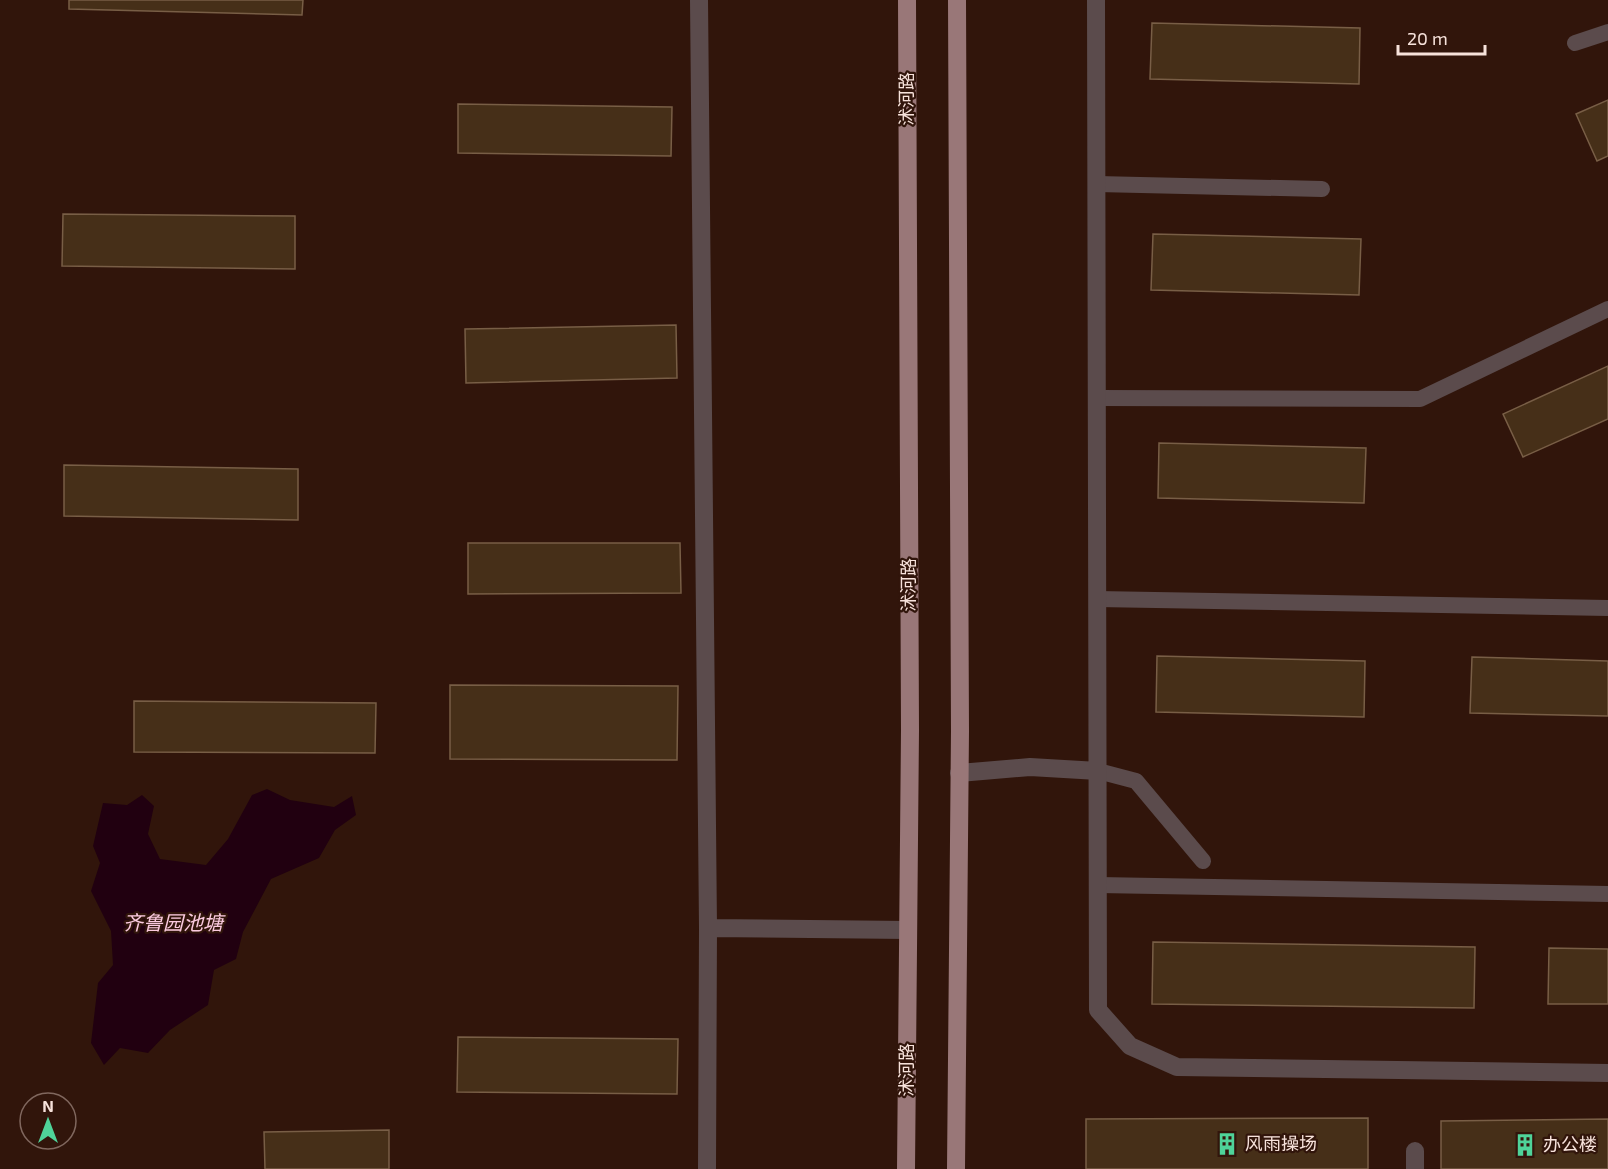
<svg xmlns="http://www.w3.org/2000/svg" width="1608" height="1169" font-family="'Exo 2','Noto Sans SC',sans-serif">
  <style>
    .water { fill: #210010 }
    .building { fill: #462f18; stroke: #785e46; stroke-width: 1.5 }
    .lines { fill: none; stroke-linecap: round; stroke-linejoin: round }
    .service { stroke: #5b4b4c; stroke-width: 16 }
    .minor { stroke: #5b4b4c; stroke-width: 18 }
    .primary { stroke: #997778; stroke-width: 18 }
    .labels { text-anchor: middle; stroke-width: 4.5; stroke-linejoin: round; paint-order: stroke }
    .street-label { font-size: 18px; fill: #f7e2db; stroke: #31150b }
    .poi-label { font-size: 18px; fill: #f7e2db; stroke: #31150b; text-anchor: start }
    .water-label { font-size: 20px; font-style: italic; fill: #fbcadf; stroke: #31150b }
  </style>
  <rect width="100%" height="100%" fill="#31150b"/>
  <path class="water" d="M267,789L290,800L334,807L352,796L356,815L335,830L319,858L271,879L243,932L236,959L214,970L208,1005L170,1030L148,1053L120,1048L104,1065L91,1043L98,983L113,965L111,931L91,891L100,863L93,846L103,803L127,805L142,795L154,806L148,834L160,859L206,865L228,839L252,795Z"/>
  <path class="building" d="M69,0H303L302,15L69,9Z
    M1152,23L1360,28L1359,84L1150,79Z
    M1608,100V156L1597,161L1576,114Z
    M458,104L672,107L671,156L458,153Z
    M63,214L295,216V269L62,266Z
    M1153,234L1361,239L1359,295L1151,290Z
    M676,325L677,378L466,383L465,329Z
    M1608,366V419L1523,457L1503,414Z
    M1159,443L1366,448L1364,503L1158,498Z
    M64,465L298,469V520L64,516Z
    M468,543H680L681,593L468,594Z
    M1157,656L1365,661L1364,717L1156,712Z
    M1472,657L1608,661V716L1470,713Z
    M450,685L678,686L677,760L450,759Z
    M134,701L376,703L375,753L134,752Z
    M1153,942L1475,947L1474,1008L1152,1004Z
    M1549,948L1608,949V1004H1548Z
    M458,1037L678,1039L677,1094L457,1092Z
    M1368,1118V1169H1086V1119Z
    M1608,1119V1169H1441V1121Z
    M389,1130V1169H265L264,1132Z"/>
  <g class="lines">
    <path class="service" d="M1575,43L1608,32
      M1097,184L1322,189
      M1097,398L1420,399L1608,309
      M1097,599L1608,608
      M1098,771L1136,781L1203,861
      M1098,885L1608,894"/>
    <path class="minor" d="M699,0L708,928L707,1169
      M1096,0L1098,1010L1130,1046L1177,1067L1608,1073
      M959,773L1030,767L1098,771
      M708,928L908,930
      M1415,1151V1169"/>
    <path class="primary" d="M906,1169L910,730L907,0
      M956,1169L960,731L957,0"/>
  </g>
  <defs>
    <g id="building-bare" transform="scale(1.8)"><path d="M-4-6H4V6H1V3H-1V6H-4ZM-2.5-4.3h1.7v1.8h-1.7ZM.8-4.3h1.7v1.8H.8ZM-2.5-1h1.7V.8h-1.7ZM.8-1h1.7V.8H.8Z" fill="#4fd399" stroke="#31150b" stroke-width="2.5" paint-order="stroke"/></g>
  </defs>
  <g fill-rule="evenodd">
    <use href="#building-bare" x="1227" y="1144"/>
    <use href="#building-bare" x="1525" y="1145"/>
  </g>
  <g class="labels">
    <g class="street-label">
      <text transform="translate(907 99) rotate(-90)" y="6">沭河路</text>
      <text transform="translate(909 585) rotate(-90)" y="6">沭河路</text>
      <text transform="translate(907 1070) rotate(-90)" y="6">沭河路</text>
    </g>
    <g class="poi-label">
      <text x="1245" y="1150">风雨操场</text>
      <text x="1543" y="1151">办公楼</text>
    </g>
    <g class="water-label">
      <text x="173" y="930">齐鲁园池塘</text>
    </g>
  </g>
  <g transform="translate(48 1121)"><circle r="28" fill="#31150b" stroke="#80675e" stroke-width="1.5"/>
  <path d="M0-4.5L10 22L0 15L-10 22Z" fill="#4fd399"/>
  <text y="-9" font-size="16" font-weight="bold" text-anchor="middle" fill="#f7e2db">N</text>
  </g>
  <path d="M1398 45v9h87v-9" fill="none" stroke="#f7e2db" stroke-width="3"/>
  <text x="1407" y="45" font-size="18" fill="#f7e2db" stroke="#31150b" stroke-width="4.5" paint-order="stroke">20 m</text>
</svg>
